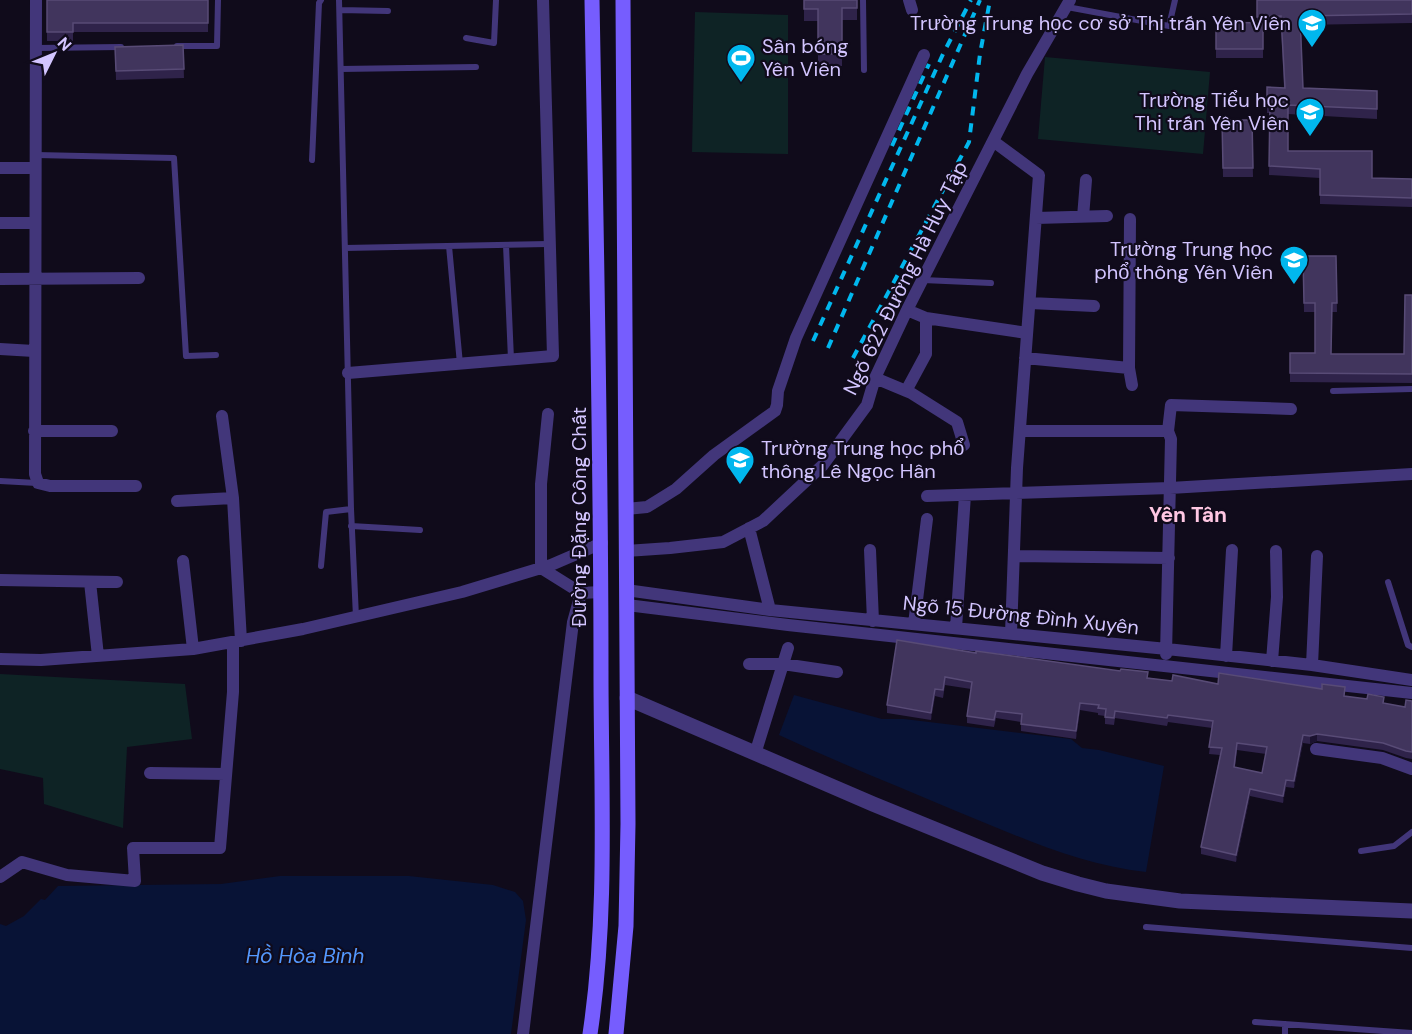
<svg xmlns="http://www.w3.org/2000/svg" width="1412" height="1034" font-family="'DM Sans',sans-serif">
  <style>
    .green { fill: #0e2325 }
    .water { fill: #081336 }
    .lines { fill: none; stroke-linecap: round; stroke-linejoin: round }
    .service { stroke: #42367a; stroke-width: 6 }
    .minor { stroke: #42367a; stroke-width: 12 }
    .tertiary { stroke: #42367a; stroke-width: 15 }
    .secondary { stroke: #765dfe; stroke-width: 15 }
    .rail { stroke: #01b7ee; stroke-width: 4; stroke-dasharray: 9 8; stroke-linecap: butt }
    .wall { fill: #2f234a; fill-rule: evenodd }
    .shaded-wall { fill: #1b122f }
    .building { fill: #41355d; stroke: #584b76; stroke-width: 1.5; fill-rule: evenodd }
    .labels { text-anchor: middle; stroke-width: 4.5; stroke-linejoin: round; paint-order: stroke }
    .poi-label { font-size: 20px; fill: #d3c5ff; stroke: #100b1b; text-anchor: end }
    .street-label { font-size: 20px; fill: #d3c5ff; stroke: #100b1b }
    .neighbourhood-label { font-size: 21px; font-weight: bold; fill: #ffc7e3; stroke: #100b1b }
    .water-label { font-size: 21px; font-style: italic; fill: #5498fe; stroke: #100b1b }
  </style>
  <rect width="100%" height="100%" fill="#100b1b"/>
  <path class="green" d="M695,12L788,15V154L692,152Z
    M1045,57L1210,72L1203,154L1038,139Z
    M0,674L185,684L192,739L127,747L123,828L44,804L43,778L0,769Z"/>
  <path class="water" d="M794,695L882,719H904L1071,739L1082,748L1099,750L1164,766L1146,872C1079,865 1018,836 956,811C897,786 837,762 779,735Z
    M280,876H409L493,885L515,892L523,901L526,920L511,1034H0V924L6,926L24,916L41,899L45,900L58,886L221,884Z"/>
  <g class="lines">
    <path class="service" d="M339,0L351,509L356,617
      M863,0L864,70
      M1067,7L1169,26L1175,0
      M340,10L388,11
      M466,38L494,43L496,0
      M177,46H217L218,0
      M36,48L121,47
      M341,69L476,67
      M36,155L174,158L186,356L216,355
      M312,160L319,3L321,0
      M506,245L511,359
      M449,246L460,364
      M345,248L548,244
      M923,280L991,283
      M1333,391L1412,389
      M0,481L37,483
      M351,526L420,530
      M321,566L326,512L351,509
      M1388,582L1408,645L1412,647
      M1361,851L1394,846L1412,832
      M1146,927L1412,948
      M1255,1022L1412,1033
      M1285,1034V1024"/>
    <path class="minor" d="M36,0L35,474L38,483L50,486H136
      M909,0L912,10
      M993,141L1039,175L1017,468L1011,633
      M0,168H35
      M1083,217L1086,180
      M1036,218L1107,216
      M1130,219L1129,368L1132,385
      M0,223H35
      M0,279L139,278
      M1030,303L1094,306
      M926,318L1027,333
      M0,349L34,351
      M1025,358L1129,368
      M348,373L553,356L543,0
      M875,378L911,393L957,422L964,445
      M906,391L926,354V318L907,310
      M548,414L541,484V568L581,593
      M222,416L233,498L241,641
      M34,431H112
      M1020,431H1168
      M927,496L1170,488L1412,474
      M177,501L233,498
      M626,509L647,507L676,489L714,455L775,411L777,405L778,391L796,338L924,55
      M749,528L770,610
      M870,550L873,621
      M626,551L670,548L723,542L763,521L823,465L867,405L875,378L907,310L1027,74L1070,0
      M1014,556L1169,558
      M183,561L193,649
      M0,580L117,582
      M90,582L98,656
      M626,590L770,610L1167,649L1312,665L1412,680
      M627,605L788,625L1412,693
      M914,624L927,519
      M956,628L965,495
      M1166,654L1171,439L1168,431L1171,405L1291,409
      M1226,656L1232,550
      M0,659L41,660L193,649L303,629L462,592L551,565L602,543
      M1272,661L1277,597L1276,551
      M749,664H783L837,672
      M1312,665L1317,556
      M1316,749L1382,758L1412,769
      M755,754L788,648
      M150,773L226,774
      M0,877L22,862L67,875L135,881L133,848H220L233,692V642
      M523,1034L573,622L581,593L601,592"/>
    <path class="tertiary" d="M627,698L873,804L1042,873L1078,884L1106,891L1180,901L1412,911"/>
    <path class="secondary" d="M590,1034C608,914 601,792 601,671C601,447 596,224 592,0
      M616,1034L626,926L628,824L623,0"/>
    <path class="rail" d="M892,146L929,64
      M813,341L943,54L971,0
      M828,348L980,0
      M853,358L969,142L980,54L990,0"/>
  </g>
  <path class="wall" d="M47,0H208V32H73V41H47Z
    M804,0H857V20H842V66H818V21H804Z
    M1257,0H1412V23L1301,25L1303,88L1377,91V119L1288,114V151L1372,178L1412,179V207L1320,204V178L1269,175L1270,113H1267V87L1284,88L1281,25L1263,26V58H1216V22H1257Z
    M183,45L184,78L116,80L115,47Z
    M1222,120H1252L1253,177H1223Z
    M1303,256H1336L1337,312H1332L1331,354H1404L1412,295V383L1290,382V353H1315V312H1304Z
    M976,653L1172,681L1218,684L1345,696L1405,707L1412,701V759L1406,758L1383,750L1317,741L1310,744L1303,743L1294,788L1286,787L1283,803L1250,796L1236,862L1201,854V847L1220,755L1209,754L1212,728L1168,722L1167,726L1115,718L1114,725L1105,724V716L1098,715V713L1080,710L1076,739L1021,731V722L996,718L994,727L967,723V716L971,689L945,685L943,698L935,696L931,720L887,713V705ZM1237,750L1266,754L1262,773L1235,767Z"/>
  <path class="shaded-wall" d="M935,689V696L931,720V713Z
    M1080,703V710L1076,739V731Z
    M1317,734V741L1310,744V736Z
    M1303,735V743L1294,788V781Z
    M1286,780V787L1283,803V796Z
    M1250,789V796L1236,862V855Z"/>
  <path class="building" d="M47,0H208V23H73V32H47Z
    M804,0H857V8H842V54H818V9H804Z
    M1257,0H1412V14L1300,16L1303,88L1377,91V109L1288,105V151H1372V178L1412,179V198L1320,195V169L1269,166L1270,104H1267V87L1285,88L1281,16L1257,17Z
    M1216,22L1263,23V49H1216Z
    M183,45L184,69L116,71L115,47Z
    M1222,120H1252L1253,168H1223Z
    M1303,256H1336L1337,303H1332L1331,354H1404L1405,295H1412V374L1290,373V353H1315V303H1304Z
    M897,640L976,653V651L1120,671L1121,669L1148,672L1147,678L1172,681L1173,675L1218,684L1219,673L1322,689V684L1345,687L1344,696L1367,699L1368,694L1384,697L1383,703L1405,707L1406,700L1412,701V752L1406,751L1383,743L1317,734L1310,736L1303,735L1294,781L1286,780L1283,796L1250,789L1236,855L1201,847L1222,748L1209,747L1213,721L1168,715L1167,718L1115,711L1114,718L1105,717L1106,709L1098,708L1099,705L1080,703L1076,731L1021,724L1022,714L996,711L994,720L967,716L972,682L945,677L943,690L935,689L931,713L887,705ZM1237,743L1267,747L1262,773L1234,767Z"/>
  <defs>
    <g id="school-pin" transform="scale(1.5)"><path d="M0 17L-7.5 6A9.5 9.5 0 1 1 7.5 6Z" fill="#01b7ee" stroke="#100b1b"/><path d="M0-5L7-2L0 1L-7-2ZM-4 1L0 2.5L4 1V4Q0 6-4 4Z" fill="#fff"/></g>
    <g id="stadium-pin" transform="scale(1.5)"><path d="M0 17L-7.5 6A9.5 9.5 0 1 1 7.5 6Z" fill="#01b7ee" stroke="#100b1b"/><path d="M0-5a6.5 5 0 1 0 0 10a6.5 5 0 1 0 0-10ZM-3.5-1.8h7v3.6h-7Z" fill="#fff"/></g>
  </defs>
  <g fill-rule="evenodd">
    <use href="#school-pin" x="1312" y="23"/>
    <use href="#stadium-pin" x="741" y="58"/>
    <use href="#school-pin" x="1310" y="112"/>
    <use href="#school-pin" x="1294" y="260"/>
    <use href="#school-pin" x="740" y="460"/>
  </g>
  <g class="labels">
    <g class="poi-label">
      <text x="1291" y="30">Trường Trung học cơ sở Thị trấn Yên Viên</text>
      <text x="762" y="53" text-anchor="start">Sân bóng<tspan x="762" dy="23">Yên Viên</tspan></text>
      <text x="1289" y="107">Trường Tiểu học<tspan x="1289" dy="23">Thị trấn Yên Viên</tspan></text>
      <text x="1273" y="256">Trường Trung học<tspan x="1273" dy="23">phổ thông Yên Viên</tspan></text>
      <text x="761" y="455" text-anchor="start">Trường Trung học phổ<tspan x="761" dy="23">thông Lê Ngọc Hân</tspan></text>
    </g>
    <g class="street-label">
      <text transform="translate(905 278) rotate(-64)" y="7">Ngõ 622 Đường Hà Huy Tập</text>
      <text transform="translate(579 517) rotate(-90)" y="7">Đường Đặng Công Chất</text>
      <text transform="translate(1021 615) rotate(6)" y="7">Ngõ 15 Đường Đình Xuyên</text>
    </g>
    <g class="neighbourhood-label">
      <text x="1188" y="522">Yên Tân</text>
    </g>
    <g class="water-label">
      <text x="305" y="963">Hồ Hòa Bình</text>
    </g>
  </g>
  <g transform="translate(54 54) rotate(47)" stroke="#100b1b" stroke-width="4.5" paint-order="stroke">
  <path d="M0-4.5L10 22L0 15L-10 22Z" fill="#d3c5ff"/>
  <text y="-9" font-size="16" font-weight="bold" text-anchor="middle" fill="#d3c5ff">N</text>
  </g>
</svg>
